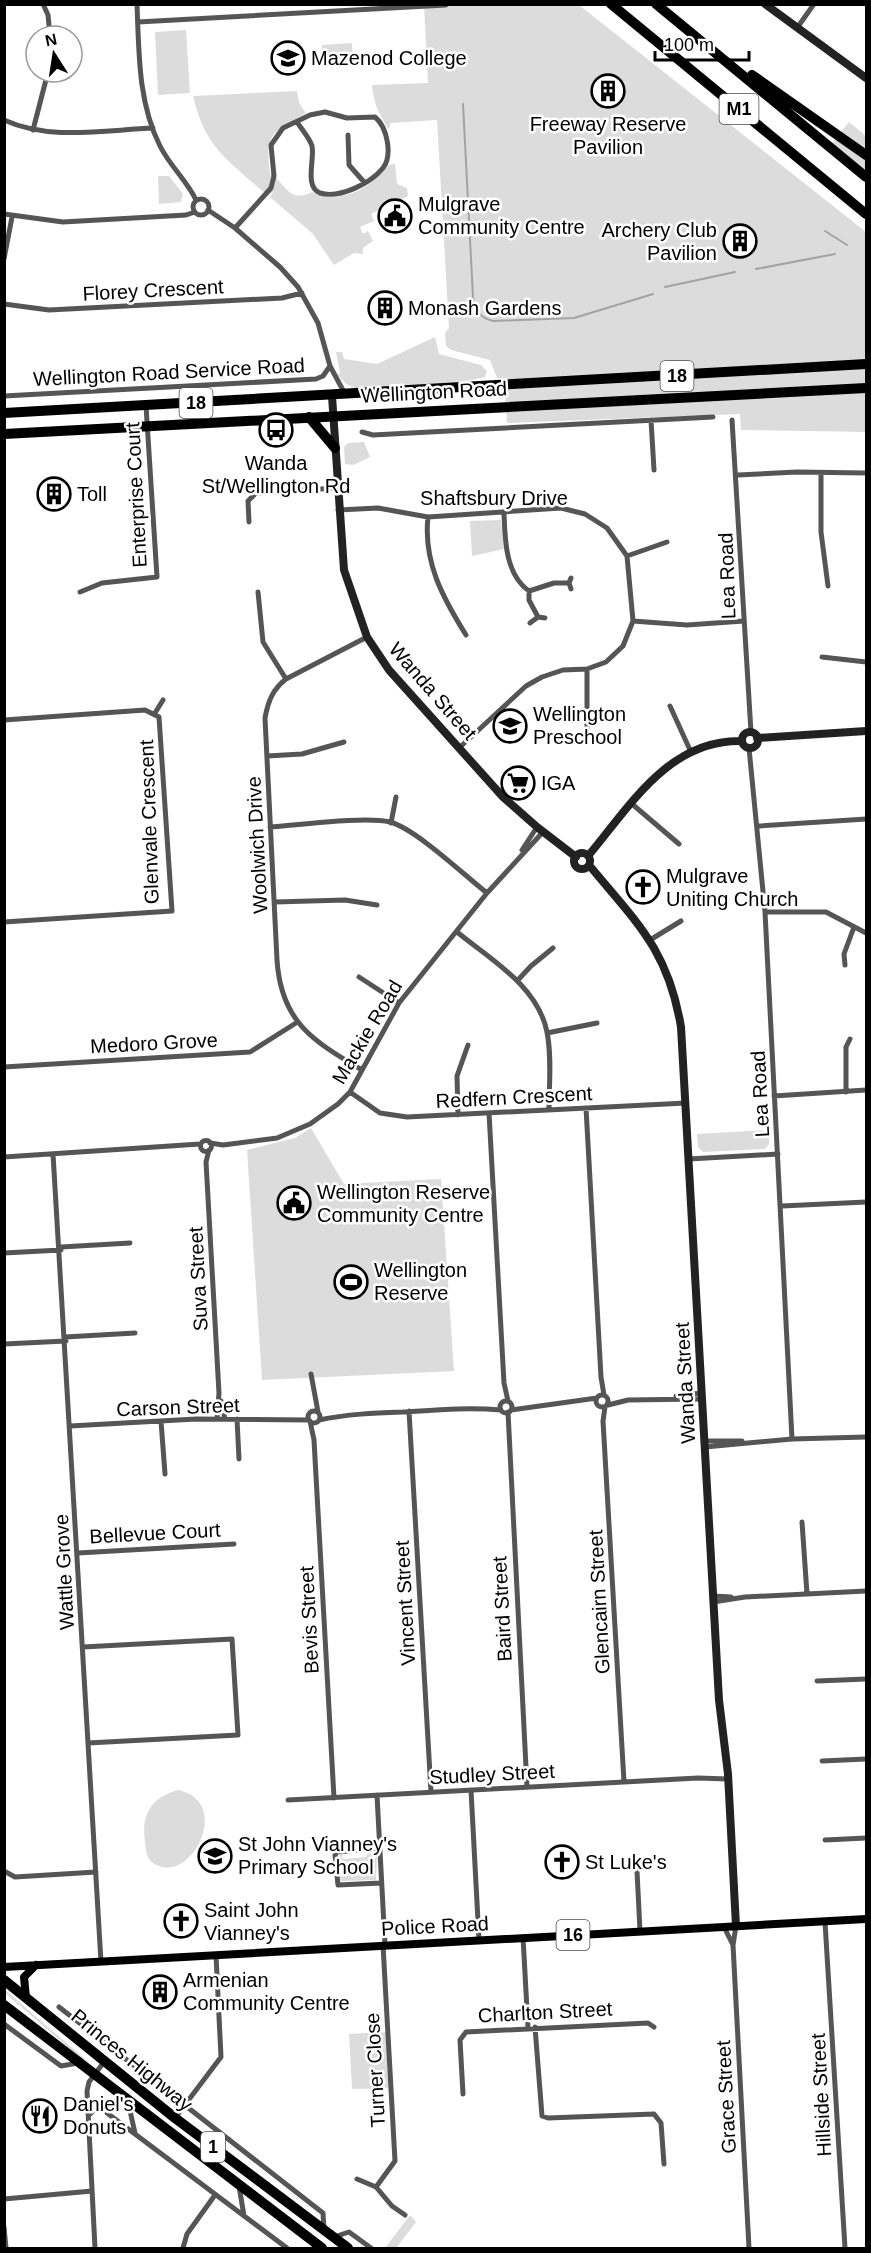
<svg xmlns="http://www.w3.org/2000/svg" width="871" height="2253" font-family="Arial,sans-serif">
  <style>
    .green { fill: #dcdcdc }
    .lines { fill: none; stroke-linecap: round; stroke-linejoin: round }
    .stream { stroke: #a3a3a3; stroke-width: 2 }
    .street { stroke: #555; stroke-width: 5 }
    .secondary { stroke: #222; stroke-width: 8 }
    .primary { stroke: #000; stroke-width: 8 }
    .highway { stroke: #000; stroke-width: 10 }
    .labels { text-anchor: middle; stroke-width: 5; stroke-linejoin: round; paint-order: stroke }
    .shield { fill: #fff; stroke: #4c4c4c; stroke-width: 1.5 }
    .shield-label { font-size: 18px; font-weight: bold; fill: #000 }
    .poi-label { font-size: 20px; fill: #000; stroke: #fff; text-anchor: start }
    .street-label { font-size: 20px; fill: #000; stroke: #fff }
  </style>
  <rect width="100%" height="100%" fill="#fff"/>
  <path class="green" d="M424,5H579L866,232V432L741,430L740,414L507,423L504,378H497L490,360L451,350L446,346L445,333L449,328L437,120L391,123L388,129C379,111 374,107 372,85L428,83Z
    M186,30L190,93L158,95L155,32Z
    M352,43L353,66L323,67L322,45Z
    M297,91L299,103L306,113C274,132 264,133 270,173C286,184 289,204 312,192C340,206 371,188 389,165L395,164L397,184L407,188L408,196L371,214L374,221L360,227L363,234L368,231L373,241L363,248V254L354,253L334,265L313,234L270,197L273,192L269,195L261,190C224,157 205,146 193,96Z
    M849,122L866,136V177L829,147Z
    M158,176H169L183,194L181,202L159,204Z
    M435,337L439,354L481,365L487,371L485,377L457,383L356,389L346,384L338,375L340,373L336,352H342L344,359L377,364Z
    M364,442L370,457L353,465L345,464L344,447L348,443Z
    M501,520L504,549L472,556L470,521Z
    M311,1128L344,1184L441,1179L454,1371L262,1380L247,1150L295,1138Z
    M769,1130V1144L765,1149L703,1152L698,1147L697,1134Z
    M178,1790C235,1802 189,1888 153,1863C146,1859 146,1849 145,1842C141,1814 151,1798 178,1790Z
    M368,1852H373L377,1857L376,1880L341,1881L339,1876H345L344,1861H338L340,1855L344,1853L342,1857L344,1859L366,1857Z
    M4,1989L85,2059L84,2061L5,1993Z
    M386,2032L388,2088L352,2089L349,2034Z
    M410,2215L416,2222L396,2248H385Z"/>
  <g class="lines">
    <path class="stream" d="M463,104L473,297C474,310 480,318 493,321L574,318L653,294
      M825,231L847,245
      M756,269L835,254
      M665,287L735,272"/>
    <path class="street" d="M43,4L48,15L50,36
      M137,4C139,53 138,102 160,146C170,166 187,181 196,200
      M138,22L446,5
      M797,28L814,4
      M4,120C50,141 104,130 153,128
      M33,130L48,72
      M348,135L349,165L364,182
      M193 207a8 8 0 1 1 16 0a8 8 0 1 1-16 0Z
      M208,210L235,228L280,267L298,287L318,323L330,366L345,394
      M4,214L63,222L186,215L195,212
      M235,228L271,188L274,176L271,145L283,128L310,115L325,112L347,118L375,117C387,127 393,155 383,168C371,183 340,199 320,193C304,187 315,158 312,146C309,137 302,130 297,122
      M4,259L12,217
      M4,304L49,310L282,298L302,293
      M4,396L316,379L323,376L330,366
      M651,420L654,470
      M732,420L751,732
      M362,432L373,435L713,417
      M821,473V532L828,586
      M738,475L797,472L866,473
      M338,510L378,508L428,517L561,508L585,514L607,528L627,556L633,621L623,646L606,662L587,669L563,670L542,677L526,686L459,748
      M504,513C505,539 505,574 529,591V600L538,617
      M428,517C423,562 443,598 466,635
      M249,522L248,501L256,493L337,488
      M627,556L667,542
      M571,589L569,583L571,578
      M529,591L554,583H569
      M80,592L102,583L157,577L146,406
      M258,592L263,642L286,679
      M633,621L687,625L744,621
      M530,623L538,617L545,618
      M822,657L866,662
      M670,706L690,750
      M155,713L163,700
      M4,720L145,710L159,717L172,911L4,922
      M587,738V669
      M749,748L765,912L792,1439
      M267,756L302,754L344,742
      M632,804L679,844
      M391,823L396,797
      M759,826L866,819
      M270,827C299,825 366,816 390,822C416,829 464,875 487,893
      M522,850L537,827
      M275,902L345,900L377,905
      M765,912H826L866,933
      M457,932C490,959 538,986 547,1032C552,1057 549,1085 549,1110
      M650,940L681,921
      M845,965L844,954L854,927
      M359,977L399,1003
      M517,981L531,966L553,948
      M547,1033L597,1023
      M4,1067L250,1052L296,1023
      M362,1070C313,1041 281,1022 277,960L265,718C268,701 273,689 286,679L367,637
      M350,1092L380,1113L407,1117L686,1103
      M846,1092V1047L850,1039
      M774,1096L866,1090
      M586,1108L601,1377L604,1395
      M489,1113L504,1383L508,1401
      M458,1115L457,1076L468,1045
      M200.5 1146a5.5 5.5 0 1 1 11 0a5.5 5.5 0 1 1-11 0Z
      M210,1143L223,1145L277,1138L310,1124L338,1104L350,1092L399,1003L487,893L543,832
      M209,1150L206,1162L219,1393L217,1419
      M53,1154L101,1962
      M4,1157L200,1144
      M689,1159L778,1154
      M782,1206L866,1202
      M61,1247L130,1243
      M4,1253L61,1250
      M65,1337L135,1333
      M4,1344L66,1341
      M311,1374L318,1412
      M596 1401a6 6 0 1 1 12 0a6 6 0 1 1-12 0Z
      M676,1396L702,1393
      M221,1401L225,1419
      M500 1407a6 6 0 1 1 12 0a6 6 0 1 1-12 0Z
      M608,1405L628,1400L702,1399
      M605,1407L603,1421L624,1782
      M511,1410L597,1398
      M409,1411L431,1792
      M308 1417a6 6 0 1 1 12 0a6 6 0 1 1-12 0Z
      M508,1412L527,1787
      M237,1419L239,1459
      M319,1420C347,1414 375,1413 403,1412C435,1410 468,1407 501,1410
      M161,1421L165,1474
      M310,1421L314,1440L334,1798
      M70,1426L196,1419L309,1420
      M704,1441H742
      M705,1447L792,1439L866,1437
      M802,1522L807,1594
      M78,1553L234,1544
      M713,1596L731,1597
      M713,1602L745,1597L866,1591
      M83,1647L232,1639L238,1735L88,1743
      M817,1681L866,1679
      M822,1761L866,1759
      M471,1790L479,1940
      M377,1795L385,1945
      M288,1800L698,1778L728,1779
      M825,1840L866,1838
      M380,1848L337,1852L335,1855L338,1885L381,1883
      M4,1871L15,1877L96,1872
      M637,1871L640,1931
      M825,1922L845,2248
      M736,1926L733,1945L749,2248
      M724,1927L733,1945
      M523,1937L528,2028
      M383,1945L395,2161L376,2187L392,2206L405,2215
      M59,2007L323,2213L324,2230
      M4,2024L61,2066L78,2063
      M535,2027L542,2116L548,2118L654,2114L661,2123L664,2164
      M463,2094L460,2040L466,2032L648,2023L654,2027
      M128,2102L135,2133
      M107,2113L287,2248
      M89,2115L100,2104L126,2101
      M175,2118L221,2057L216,1955
      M357,2179L376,2187
      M239,2186L244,2216
      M4,2199L92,2191
      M4,2227L6,2248
      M334,2237L349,2232L371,2248
      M95,2248L87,2091L89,2082L104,2062
      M183,2248L187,2234L215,2195"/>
    <path class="secondary" d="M765,4L866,78
      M332,396L344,570L367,637L389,670L503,797L537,827L576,857
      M742 740a8 8 0 1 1 16 0a8 8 0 1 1-16 0Z
      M757,738L866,731
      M574 861a8 8 0 1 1 16 0a8 8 0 1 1-16 0Z
      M588,856C630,806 669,739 742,741
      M589,865C636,922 668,949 681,1027L719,1700L728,1774L736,1926"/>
    <path class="primary" d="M4,1967L866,1919
      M26,1998L24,1977L36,1965"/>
    <path class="highway" d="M611,4L866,214
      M656,4L866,177
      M752,75L866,155
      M4,413L866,364
      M309,417L335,448
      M4,434L866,388
      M4,1980L175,2118L348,2248
      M4,2005L322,2248"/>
  </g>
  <defs>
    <g id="school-ring" transform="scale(1.725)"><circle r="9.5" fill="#fff" stroke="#000" stroke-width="1.5"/><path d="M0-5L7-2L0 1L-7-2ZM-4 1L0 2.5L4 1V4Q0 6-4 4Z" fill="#000"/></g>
    <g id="building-ring" transform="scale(1.725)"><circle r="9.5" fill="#fff" stroke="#000" stroke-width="1.5"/><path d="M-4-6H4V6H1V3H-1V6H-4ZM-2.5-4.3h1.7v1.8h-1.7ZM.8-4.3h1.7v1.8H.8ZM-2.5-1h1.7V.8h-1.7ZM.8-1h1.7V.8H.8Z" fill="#000"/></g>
    <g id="civic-ring" transform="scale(1.725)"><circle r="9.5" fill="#fff" stroke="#000" stroke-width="1.5"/><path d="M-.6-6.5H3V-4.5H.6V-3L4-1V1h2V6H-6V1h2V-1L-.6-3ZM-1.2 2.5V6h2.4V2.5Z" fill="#000"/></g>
    <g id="bus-ring" transform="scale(1.725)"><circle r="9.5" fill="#fff" stroke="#000" stroke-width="1.5"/><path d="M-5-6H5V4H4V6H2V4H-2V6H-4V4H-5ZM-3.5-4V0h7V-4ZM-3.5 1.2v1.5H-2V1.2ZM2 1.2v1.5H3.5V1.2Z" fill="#000"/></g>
    <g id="supermarket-ring" transform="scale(1.725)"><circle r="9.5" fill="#fff" stroke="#000" stroke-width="1.5"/><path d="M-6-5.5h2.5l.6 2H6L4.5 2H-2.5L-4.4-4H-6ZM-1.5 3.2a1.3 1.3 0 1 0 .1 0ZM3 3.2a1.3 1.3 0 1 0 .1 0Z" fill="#000"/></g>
    <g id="church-ring" transform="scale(1.725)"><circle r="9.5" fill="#fff" stroke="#000" stroke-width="1.5"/><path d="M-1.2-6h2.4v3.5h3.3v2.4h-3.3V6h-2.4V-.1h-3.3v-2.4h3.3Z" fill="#000"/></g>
    <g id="stadium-ring" transform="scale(1.725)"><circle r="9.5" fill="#fff" stroke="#000" stroke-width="1.5"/><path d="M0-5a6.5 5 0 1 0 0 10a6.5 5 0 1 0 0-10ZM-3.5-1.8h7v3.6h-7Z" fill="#000"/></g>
    <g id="restaurant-ring" transform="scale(1.725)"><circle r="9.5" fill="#fff" stroke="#000" stroke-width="1.5"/><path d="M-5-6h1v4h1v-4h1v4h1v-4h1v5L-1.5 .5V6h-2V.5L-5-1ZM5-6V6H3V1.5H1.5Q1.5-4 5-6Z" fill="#000"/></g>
  </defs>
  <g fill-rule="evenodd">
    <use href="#school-ring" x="288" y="58"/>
    <use href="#building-ring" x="608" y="91"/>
    <use href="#civic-ring" x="395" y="216"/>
    <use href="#building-ring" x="740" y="241"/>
    <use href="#building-ring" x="385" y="308"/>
    <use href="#bus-ring" x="276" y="430"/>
    <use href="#building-ring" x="54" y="494"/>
    <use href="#school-ring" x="510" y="726"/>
    <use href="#supermarket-ring" x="518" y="783"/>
    <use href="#church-ring" x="643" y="887"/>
    <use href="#civic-ring" x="294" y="1203"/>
    <use href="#stadium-ring" x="351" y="1282"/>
    <use href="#school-ring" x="215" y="1856"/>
    <use href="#church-ring" x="562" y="1862"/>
    <use href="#church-ring" x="181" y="1921"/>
    <use href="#building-ring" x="160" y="1992"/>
    <use href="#restaurant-ring" x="40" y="2116"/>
  </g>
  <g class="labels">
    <g class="shield">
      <rect x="719.5" y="94" width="39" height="30" rx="4.5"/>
      <rect x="660.5" y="361" width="33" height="30" rx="4.5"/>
      <rect x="179.5" y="388" width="33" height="30" rx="4.5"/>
      <rect x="556.5" y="1920" width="33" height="30" rx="4.5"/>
      <rect x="201" y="2132" width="24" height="30" rx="4.5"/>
    </g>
    <g class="shield-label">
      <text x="739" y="115">M1</text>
      <text x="677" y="382">18</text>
      <text x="196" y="409">18</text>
      <text x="573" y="1941">16</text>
      <text x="213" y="2153">1</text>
    </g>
    <g class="poi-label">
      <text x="311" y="65">Mazenod College</text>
      <text x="608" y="131" text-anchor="middle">Freeway Reserve<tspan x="608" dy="23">Pavilion</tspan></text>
      <text x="418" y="211">Mulgrave<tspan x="418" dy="23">Community Centre</tspan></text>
      <text x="717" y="237" text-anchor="end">Archery Club<tspan x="717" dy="23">Pavilion</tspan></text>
      <text x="408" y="315">Monash Gardens</text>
      <text x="276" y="470" text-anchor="middle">Wanda<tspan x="276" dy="23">St/Wellington Rd</tspan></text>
      <text x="77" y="501">Toll</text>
      <text x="533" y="721">Wellington<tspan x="533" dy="23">Preschool</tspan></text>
      <text x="541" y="790">IGA</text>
      <text x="666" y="883">Mulgrave<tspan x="666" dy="23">Uniting Church</tspan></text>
      <text x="317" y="1199">Wellington Reserve<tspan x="317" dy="23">Community Centre</tspan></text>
      <text x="374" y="1277">Wellington<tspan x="374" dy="23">Reserve</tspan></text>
      <text x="238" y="1851">St John Vianney's<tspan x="238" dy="23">Primary School</tspan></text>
      <text x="585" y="1869">St Luke's</text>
      <text x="204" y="1917">Saint John<tspan x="204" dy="23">Vianney's</tspan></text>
      <text x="183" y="1987">Armenian<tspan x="183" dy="23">Community Centre</tspan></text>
      <text x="63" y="2111">Daniel's<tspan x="63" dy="23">Donuts</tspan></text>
    </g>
    <g class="street-label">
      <text transform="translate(153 290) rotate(-3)" y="7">Florey Crescent</text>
      <text transform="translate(169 372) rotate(-3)" y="7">Wellington Road Service Road</text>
      <text transform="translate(434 392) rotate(-3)" y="7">Wellington Road</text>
      <text transform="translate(136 495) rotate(-93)" y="7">Enterprise Court</text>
      <text x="494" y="505">Shaftsbury Drive</text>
      <text transform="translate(727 576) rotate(-92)" y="7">Lea Road</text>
      <text transform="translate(433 691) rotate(49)" y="7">Wanda Street</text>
      <text transform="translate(149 822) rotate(-92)" y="7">Glenvale Crescent</text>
      <text transform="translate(257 845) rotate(-93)" y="7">Woolwich Drive</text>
      <text transform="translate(367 1032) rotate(-59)" y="7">Mackie Road</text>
      <text transform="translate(154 1043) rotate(-3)" y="7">Medoro Grove</text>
      <text transform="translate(760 1094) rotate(-93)" y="7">Lea Road</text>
      <text transform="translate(514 1097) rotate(-3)" y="7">Redfern Crescent</text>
      <text transform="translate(198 1279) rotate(-93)" y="7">Suva Street</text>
      <text transform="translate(685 1383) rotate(-93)" y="7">Wanda Street</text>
      <text transform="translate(178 1407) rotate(-2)" y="7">Carson Street</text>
      <text transform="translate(155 1533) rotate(-3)" y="7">Bellevue Court</text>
      <text transform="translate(64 1572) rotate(-93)" y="7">Wattle Grove</text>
      <text transform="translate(599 1602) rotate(-93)" y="7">Glencairn Street</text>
      <text transform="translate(405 1603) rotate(-93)" y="7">Vincent Street</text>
      <text transform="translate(502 1609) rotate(-93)" y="7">Baird Street</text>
      <text transform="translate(309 1620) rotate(-93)" y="7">Bevis Street</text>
      <text transform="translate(492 1774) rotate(-3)" y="7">Studley Street</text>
      <text transform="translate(435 1926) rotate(-3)" y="7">Police Road</text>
      <text transform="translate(545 2012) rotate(-3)" y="7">Charlton Street</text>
      <text transform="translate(132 2060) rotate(39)" y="7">Princes Highway</text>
      <text transform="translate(375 2070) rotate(-93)" y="7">Turner Close</text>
      <text transform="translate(821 2095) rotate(-93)" y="7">Hillside Street</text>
      <text transform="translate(726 2097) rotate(-93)" y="7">Grace Street</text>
    </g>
  </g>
  <rect width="871" height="2253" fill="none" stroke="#000000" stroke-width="12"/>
  <g transform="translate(54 54) rotate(348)"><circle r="28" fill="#ffffff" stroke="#999999" stroke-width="1.5"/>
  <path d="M0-4.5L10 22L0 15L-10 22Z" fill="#000000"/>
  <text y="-9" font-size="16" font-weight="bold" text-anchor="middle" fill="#000000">N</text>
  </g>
  <path d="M655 51v9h94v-9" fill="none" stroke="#000000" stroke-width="3"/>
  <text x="664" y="51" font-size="18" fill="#000000" stroke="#ffffff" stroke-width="4.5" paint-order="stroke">100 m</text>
</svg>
